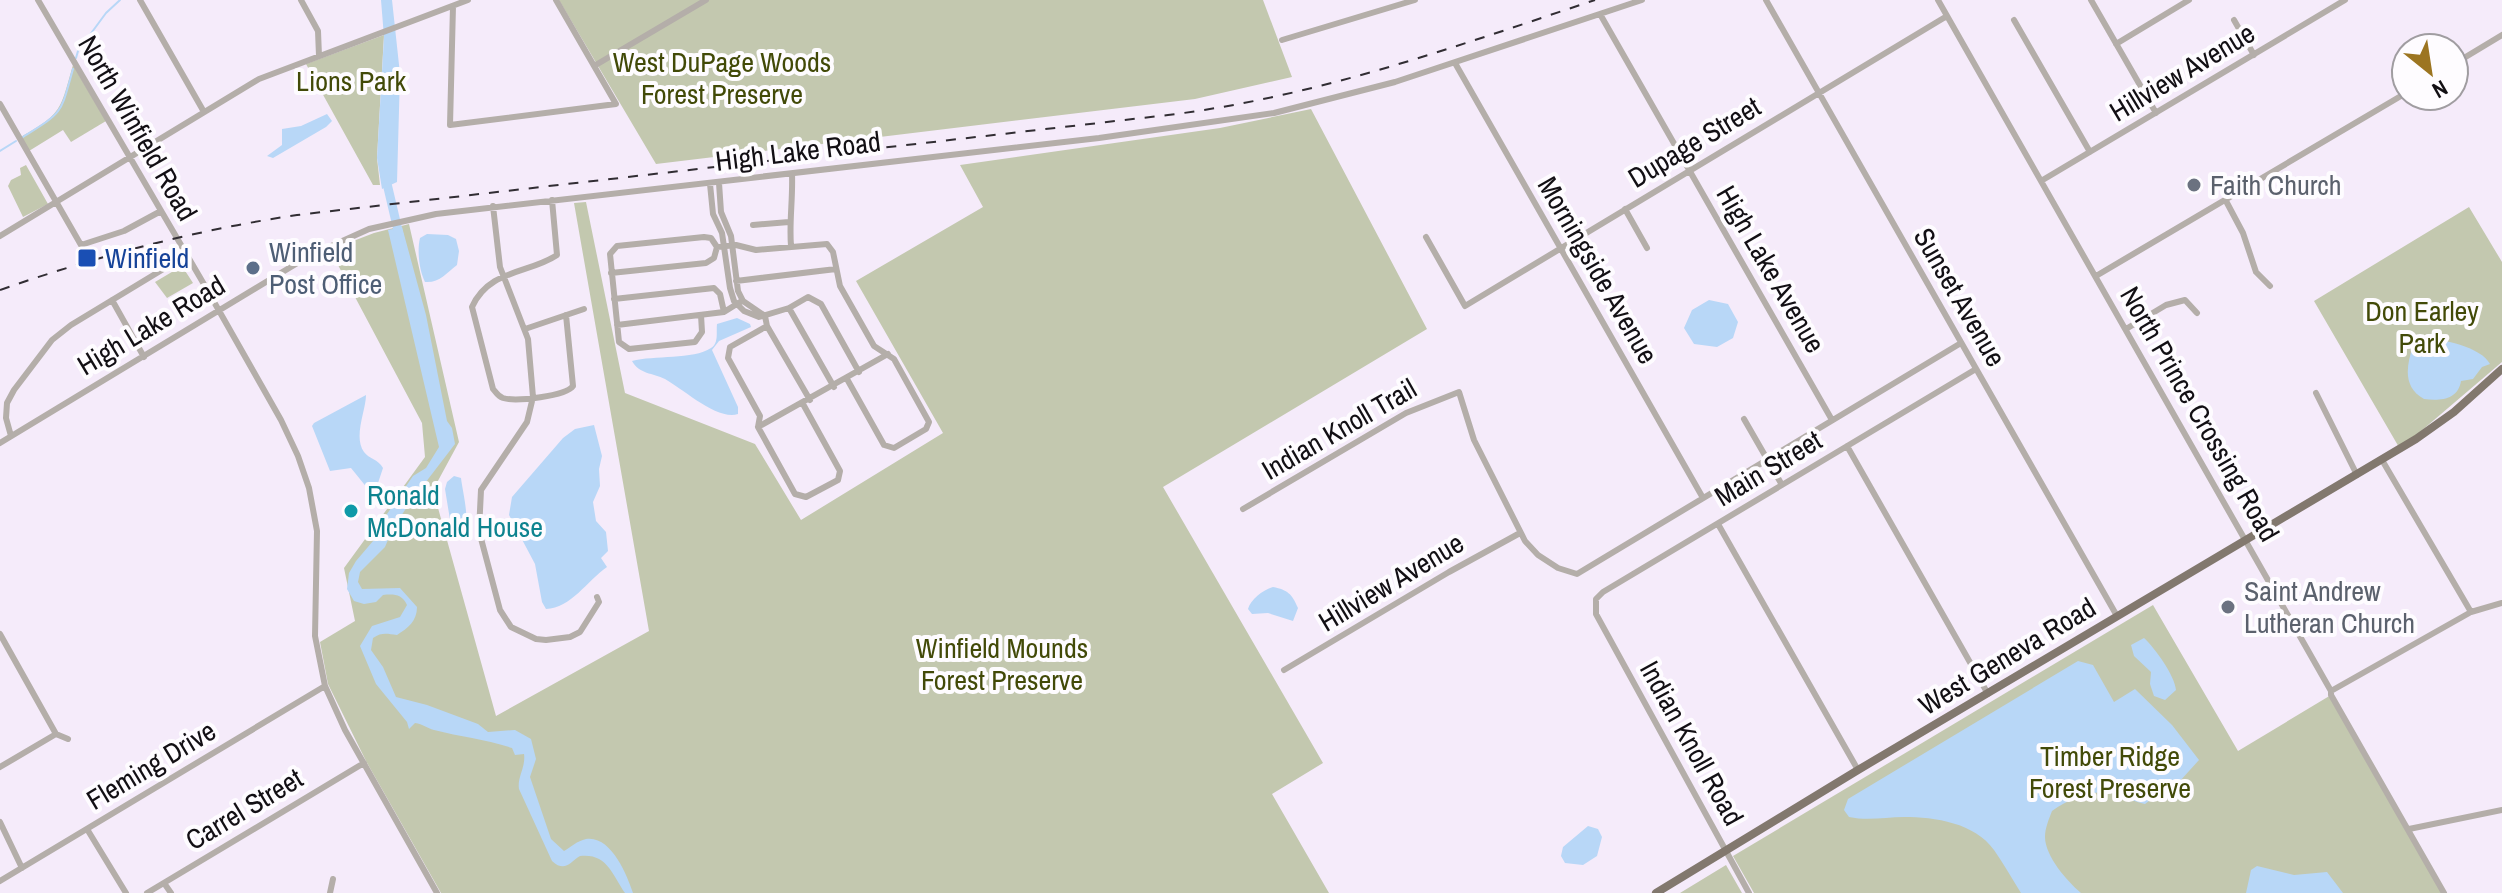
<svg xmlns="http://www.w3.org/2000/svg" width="2502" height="893" font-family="'Archivo Narrow',sans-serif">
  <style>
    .green { fill: #c3c8af }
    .water { fill: #b8d7f7 }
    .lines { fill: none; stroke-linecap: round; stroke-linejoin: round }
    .stream { stroke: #b8d7f7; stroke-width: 2 }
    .river { stroke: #b8d7f7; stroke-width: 9 }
    .minor { stroke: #b4aea9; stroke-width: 6 }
    .major { stroke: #82786e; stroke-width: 8 }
    .rail { stroke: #312d33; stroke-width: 2; stroke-dasharray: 10 10; stroke-linecap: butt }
    .worship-dot { fill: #6b7280; stroke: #fefcff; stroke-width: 3 }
    .transit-dot { fill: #1a4fb4; stroke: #fefcff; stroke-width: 3 }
    .service-dot { fill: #5c6f8a; stroke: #fefcff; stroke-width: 3 }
    .culture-dot { fill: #0f9aa8; stroke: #fefcff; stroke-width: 3 }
    .labels { text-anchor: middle; stroke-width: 8; stroke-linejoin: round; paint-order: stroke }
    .park-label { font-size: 28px; fill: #424a08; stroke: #fefcff }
    .street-label { font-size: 28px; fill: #120f14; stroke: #fefcff }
    .worship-label { font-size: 28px; fill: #5b616d; stroke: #fefcff; text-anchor: start }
    .service-label { font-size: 28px; fill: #4e5e75; stroke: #fefcff; text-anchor: start }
    .transit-label { font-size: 28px; fill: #164399; stroke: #fefcff; text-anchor: start }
    .culture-label { font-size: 28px; fill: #0d838f; stroke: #fefcff; text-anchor: start }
  </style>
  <rect width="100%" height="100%" fill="#f5ebfa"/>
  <path class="green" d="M559,0H1263L1292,77L1195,99L656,164Z
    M384,35L377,158L380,185H373L306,64Z
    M73,65L106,121L71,142L63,130L29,151L21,137C63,113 60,110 73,65Z
    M1311,109L1427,329L1163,487L1323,763L1272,794L1329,893H441L366,761L328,684L320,642L355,621L344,568L425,457L422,423L330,250L374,233L409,224L459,442L433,490L496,716L649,631L574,203L586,202L625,393L755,444L801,520L943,433L856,281L983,207L960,165L1220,128Z
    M26,165L48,204L23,217L8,186L11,180L21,175L20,168Z
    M2469,207L2502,262V362L2400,449L2314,301Z
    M182,266L193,283L167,298L155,282Z
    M2153,605L2238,751L2331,695L2444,893H1754L1733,856Z
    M1726,865L1742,893H1680Z"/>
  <path class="water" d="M381,0H392L400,74L397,182L382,189L377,158L384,37Z
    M327,114L332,121L326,127L273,158L267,156L282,145V129L301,126Z
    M402,227L426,315L447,421L452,428L455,444L409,504L393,528L385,547L360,572L358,582L362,589L400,588L417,607C417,621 408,628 397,635C387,634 382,632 373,638L371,650L383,667L396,697L427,705L478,724L488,732L515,730L531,739L536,759L530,777L551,839L564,851C571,847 577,841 586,839C611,835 627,875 633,893H625C612,874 607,853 580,856C570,862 565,873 552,861L519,789C517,777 526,767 524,754L515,755L512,748C485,739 461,737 434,730C427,728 423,724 415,723L409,729L407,722L376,684L360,646L372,626L400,617L407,605C402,594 394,594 383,595L376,602L364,604L354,601L347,589L349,573L356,561L379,534L387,514L413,476L426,468L439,447L388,230Z
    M427,234L448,235L456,239L459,251L457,265C446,273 440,283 425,282C419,270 417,250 420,238Z
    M1709,300L1728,304L1738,322L1733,338L1717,347L1694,344L1684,328L1692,310Z
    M737,318L750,324L751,327L719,341L712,350L738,407V414C718,421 683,389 665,379C653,373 639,374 632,361C654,355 693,360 711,348C719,343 716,332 717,324Z
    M2424,338C2443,339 2481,347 2490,364L2482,367L2473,379L2461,381C2458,400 2440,401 2424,399C2403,387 2406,367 2413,346Z
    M366,395C366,410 353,437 364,452C369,459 378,459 383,468L378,483L368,489L351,468L330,471L312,426L314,423Z
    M594,425L602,456L599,469L600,486L593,502L596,521L606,532L608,551L601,558L607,567C587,581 571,608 546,609L542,602L535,564L509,515L512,497L563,438L575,429Z
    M454,476L461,478C463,495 472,525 461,537L455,536L452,532L445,489L447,482Z
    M1273,587C1288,590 1292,594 1298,608L1293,621L1268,613L1252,614L1248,609C1251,599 1263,590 1273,587Z
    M2144,638C2155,648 2175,676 2176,690L2165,700L2154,696L2150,684L2151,672L2134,656L2131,645Z
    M2078,661L2093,665L2114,702L2135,689L2172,725L2199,760L2170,792L2157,795L2145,804C2134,802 2124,796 2114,793C2094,789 2068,799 2052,811C2049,819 2045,828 2045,837C2045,856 2067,881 2081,893H2021C2012,879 2004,864 1994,850C1975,823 1935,817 1904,817C1886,817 1868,821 1849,817L1844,810L1848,799Z
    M1588,826L1598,829L1602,837L1597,856L1583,865L1565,863L1561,856L1563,847Z
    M2257,866L2294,875L2327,872L2343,893H2246L2251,870Z"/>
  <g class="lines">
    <path class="stream" d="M76,58L78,51L106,13L120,0
      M23,137C64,111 60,115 73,69
      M0,151L16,141"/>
    <path class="river" d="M385,175L400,239"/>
    <path class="minor" d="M38,0L205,286L281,420L298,456L309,488L317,531L315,636L325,686L345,730L437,893
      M140,0L204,112
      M301,0L318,31L319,56
      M1766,0L2117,616
      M1938,0L2331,691V695L2444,893
      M2091,0L2156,113
      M453,6L450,125L616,104L556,0
      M1600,14L1832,420
      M2014,20L2090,152
      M2234,20L2254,55
      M1282,40L1415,0
      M2116,44L2189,0
      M1455,63L1703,498
      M2454,64L2502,35
      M594,66L706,0
      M0,104L81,245L124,231L161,211
      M2041,181L2345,0
      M719,183L721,212L731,236L738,291L743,301L765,316L767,326L810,400
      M710,184L713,214L722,233L730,288L734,301L744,311L759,317L789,308
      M552,200L557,255C529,274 489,269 472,307L493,389C497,393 497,396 503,398C516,402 566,396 573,386L566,315
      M2226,201L2243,233L2256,272L2270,286
      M493,206L500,267L528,339L533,397L527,422L481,490L479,531L500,610L511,627L536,639L546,640L570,637L580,632L599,602L597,597
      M1625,209L1647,248
      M753,225L789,222
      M0,236L259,79L468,0
      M1426,237L1465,306L1947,16
      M791,246C789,222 793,199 792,174
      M717,247L736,245L756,250L827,244L833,252L840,286L874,346L894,359L929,422L926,429L894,448L884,445L847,379
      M611,273L706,263L714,258L717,247
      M2096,276L2406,93
      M736,281L836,269
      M614,299L714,288L720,294L724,312
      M112,300L144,357
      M701,315L702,332L695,342L629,349L619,342L610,254L617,246L704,237L711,238L717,247
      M617,325L724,312L740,302
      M767,326L730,347L728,358L760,416L758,427L795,494L806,497L838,480L840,471L803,404
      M525,329L584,309
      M2126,329L2166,305L2185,300L2197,313
      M834,387L789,308L808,297L821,304L859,372
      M2316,393L2357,475
      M1744,419L1782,485
      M758,427L888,354
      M11,436L6,418L7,403L14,390L52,340L71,325L175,262L184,250
      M0,443L309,256L369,229L436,214L1099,138L1274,113L1395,82L1642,0
      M1847,446L1988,694
      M2382,460L2471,612
      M1243,509L1406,413L1459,392L1474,440L1525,541L1538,555L1558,568L1577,574L1961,343
      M1718,524L1858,770
      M0,634L56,734
      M1284,670L1449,572L1520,533
      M2331,691L2471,612L2502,603
      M0,767L56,734L68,739
      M0,822L22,868
      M87,829L126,893
      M2409,829L2502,810
      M0,881L325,686
      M164,883L171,893
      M147,893L364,763
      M330,893L333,879
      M1749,893L1596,614V599L1603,592L1976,369"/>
    <path class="major" d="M1656,893L1858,770L2416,439L2454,412L2502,369"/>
    <path class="rail" d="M0,290C97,256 196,230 297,215L1168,115C1316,97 1454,47 1595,0"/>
  </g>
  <g class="worship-dot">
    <circle cx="2194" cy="185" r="8"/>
    <circle cx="2228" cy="607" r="8"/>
  </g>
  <rect class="transit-dot" x="77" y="248" width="20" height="20" rx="4"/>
  <circle class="service-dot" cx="253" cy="268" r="8"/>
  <circle class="culture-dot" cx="351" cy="511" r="8"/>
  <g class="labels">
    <g class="park-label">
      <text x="722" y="72">West DuPage Woods<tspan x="722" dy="32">Forest Preserve</tspan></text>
      <text x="351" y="91">Lions Park</text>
      <text x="2422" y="321">Don Earley<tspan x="2422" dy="32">Park</tspan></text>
      <text x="1002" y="658">Winfield Mounds<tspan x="1002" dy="32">Forest Preserve</tspan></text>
      <text x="2110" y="766">Timber Ridge<tspan x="2110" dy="32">Forest Preserve</tspan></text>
    </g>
    <g class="street-label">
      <text transform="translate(2182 72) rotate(-31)" y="10">Hillview Avenue</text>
      <text transform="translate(138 128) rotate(60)" y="10">North Winfield Road</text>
      <text transform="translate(1694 142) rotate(-31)" y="10">Dupage Street</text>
      <text transform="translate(798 151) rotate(-7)" y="10">High Lake Road</text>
      <text transform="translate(1771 269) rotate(60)" y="10">High Lake Avenue</text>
      <text transform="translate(1598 270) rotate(60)" y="10">Morningside Avenue</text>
      <text transform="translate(1960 297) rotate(60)" y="10">Sunset Avenue</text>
      <text transform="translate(151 325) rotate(-31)" y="10">High Lake Road</text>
      <text transform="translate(2200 414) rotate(60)" y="10">North Prince Crossing Road</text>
      <text transform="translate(1339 429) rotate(-30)" y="10">Indian Knoll Trail</text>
      <text transform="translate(1768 468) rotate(-31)" y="10">Main Street</text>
      <text transform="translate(1391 582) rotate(-31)" y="10">Hillview Avenue</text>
      <text transform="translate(2007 656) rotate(-31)" y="10">West Geneva Road</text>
      <text transform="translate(1692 743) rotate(61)" y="10">Indian Knoll Road</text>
      <text transform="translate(151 765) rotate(-31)" y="10">Fleming Drive</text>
      <text transform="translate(244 809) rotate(-31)" y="10">Carrel Street</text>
    </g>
    <g class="worship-label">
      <text x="2210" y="195">Faith Church</text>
      <text x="2244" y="601">Saint Andrew<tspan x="2244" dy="32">Lutheran Church</tspan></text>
    </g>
    <g class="service-label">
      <text x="269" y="262">Winfield<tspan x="269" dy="32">Post Office</tspan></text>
    </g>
    <g class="transit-label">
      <text x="105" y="268">Winfield</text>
    </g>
    <g class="culture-label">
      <text x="367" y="505">Ronald<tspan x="367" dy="32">McDonald House</tspan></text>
    </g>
  </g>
  <g transform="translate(2430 72) rotate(150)"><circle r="38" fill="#fefcff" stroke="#a09da1" stroke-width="2"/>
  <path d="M0-6L14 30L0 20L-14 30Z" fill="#9c7521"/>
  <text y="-12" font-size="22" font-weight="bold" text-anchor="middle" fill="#120f14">N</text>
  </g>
</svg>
